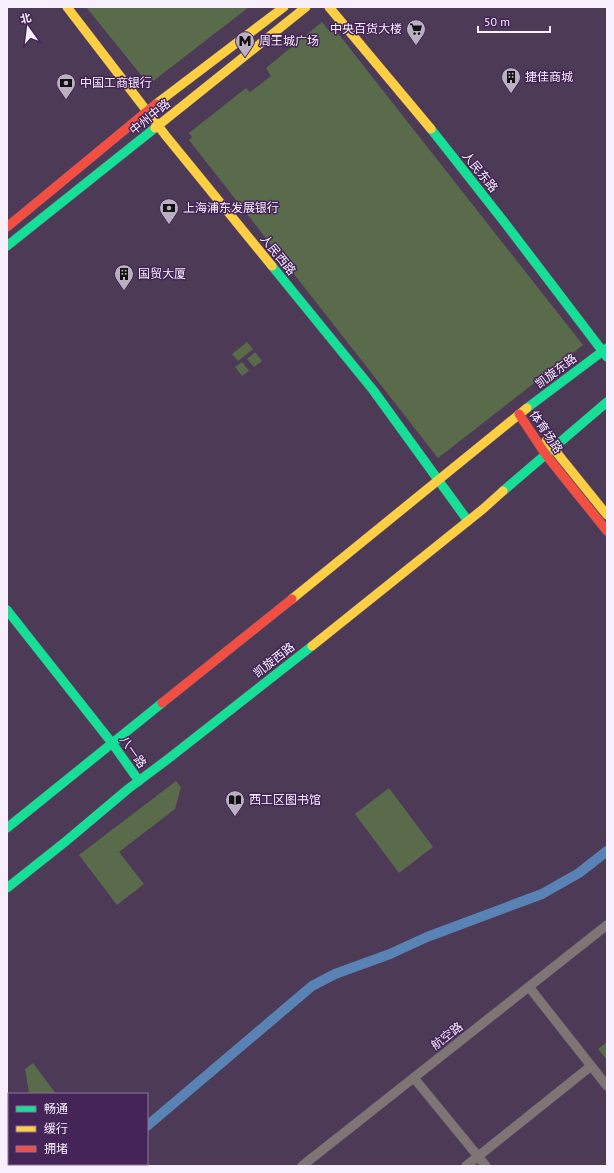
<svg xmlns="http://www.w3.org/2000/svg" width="614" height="1173" font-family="'PT Sans','Noto Sans SC',sans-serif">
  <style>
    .green { fill: #5a6b4c }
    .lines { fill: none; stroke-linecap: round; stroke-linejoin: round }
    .canal { stroke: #5982b5; stroke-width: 10 }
    .street-casing { stroke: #63566b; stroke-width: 10 }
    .fast-casing { stroke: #63566b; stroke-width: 10 }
    .slow-casing { stroke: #63566b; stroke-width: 10 }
    .jam-casing { stroke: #63566b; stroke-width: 10 }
    .street { stroke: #7f7575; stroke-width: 9 }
    .fast { stroke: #16e098; stroke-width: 9 }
    .slow { stroke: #ffcf43; stroke-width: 9 }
    .jam { stroke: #f24e42; stroke-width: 9 }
    .labels { text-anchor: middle; stroke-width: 3; stroke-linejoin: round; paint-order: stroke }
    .poi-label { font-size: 12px; fill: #f7f0fc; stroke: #452457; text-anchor: start }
    .street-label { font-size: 12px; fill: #f7f0fc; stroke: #452457 }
  </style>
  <rect width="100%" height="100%" fill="#4c3a56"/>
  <path class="green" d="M86,7H249L152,82L145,80Z
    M322,22L329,31L333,27L583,345L438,458L189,140L192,137L189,133L246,88L250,92L271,76L266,68Z
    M247,342L253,349L238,361L232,354Z
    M255,352L262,361L254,367L247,359Z
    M242,362L249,371L242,376L235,367Z
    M176,781L181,787L175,809L119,852L144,884L117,905L79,855Z
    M389,788L433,847L399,873L355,814Z
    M607,1042V1060L598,1049Z
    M33,1063L56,1094L29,1093L25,1069Z"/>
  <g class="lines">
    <path class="canal" d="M147,1126L312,986L335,974L390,954L427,937L542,894L579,873L607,851"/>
    <g class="street-casing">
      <path id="street" d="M529,987L607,1086
        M414,1078L486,1166
        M302,1166L607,925
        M466,1166L591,1066"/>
    </g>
    <g class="fast-casing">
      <path id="fast" d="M431,129L505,223L607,357
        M7,246L155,128
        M272,266L373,390L468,521
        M527,408L607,348
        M503,491L607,402
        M7,610L112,743L139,781
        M7,828L162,703
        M7,888L65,842L128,789L168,759L312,646"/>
    </g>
    <g class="slow-casing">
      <path id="slow" d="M67,7L166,136L272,266
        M329,7L431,129
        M156,104L284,7
        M155,128L306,7
        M546,441L553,448L607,515
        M292,599L527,408
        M312,646L483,509L503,491"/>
    </g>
    <g class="jam-casing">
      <path id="jam" d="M7,227L156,104
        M519,414L546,455L607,531
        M162,703L292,599"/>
    </g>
    <use href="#street" class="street"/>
    <use href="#fast" class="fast"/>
    <use href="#slow" class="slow"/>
    <use href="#jam" class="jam"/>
  </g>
  <defs>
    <g id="supermarket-pin" transform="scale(1)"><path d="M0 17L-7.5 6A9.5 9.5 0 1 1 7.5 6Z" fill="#bbb0c2" stroke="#452457"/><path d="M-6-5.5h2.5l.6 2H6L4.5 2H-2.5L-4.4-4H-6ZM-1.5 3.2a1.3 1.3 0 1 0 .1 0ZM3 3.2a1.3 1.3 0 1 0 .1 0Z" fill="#111"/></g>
    <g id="metro-pin" transform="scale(1)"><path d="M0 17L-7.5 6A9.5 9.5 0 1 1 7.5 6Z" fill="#bbb0c2" stroke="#452457"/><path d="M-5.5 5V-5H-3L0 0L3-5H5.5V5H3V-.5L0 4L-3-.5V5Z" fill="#111"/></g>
    <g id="building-pin" transform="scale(1)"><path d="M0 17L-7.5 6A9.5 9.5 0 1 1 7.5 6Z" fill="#bbb0c2" stroke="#452457"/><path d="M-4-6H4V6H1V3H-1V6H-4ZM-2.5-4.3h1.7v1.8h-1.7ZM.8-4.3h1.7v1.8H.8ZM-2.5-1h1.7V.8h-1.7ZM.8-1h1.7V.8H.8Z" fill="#111"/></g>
    <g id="bank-pin" transform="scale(1)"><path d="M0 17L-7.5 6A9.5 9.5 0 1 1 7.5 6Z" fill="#bbb0c2" stroke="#452457"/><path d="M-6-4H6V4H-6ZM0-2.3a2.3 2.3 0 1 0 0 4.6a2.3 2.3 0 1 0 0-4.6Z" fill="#111"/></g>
    <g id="library-pin" transform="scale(1)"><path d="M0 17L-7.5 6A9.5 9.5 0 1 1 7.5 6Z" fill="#bbb0c2" stroke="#452457"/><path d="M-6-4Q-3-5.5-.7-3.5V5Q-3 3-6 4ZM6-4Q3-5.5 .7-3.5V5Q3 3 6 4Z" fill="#111"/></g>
  </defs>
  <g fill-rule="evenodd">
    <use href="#supermarket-pin" x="416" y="29"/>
    <use href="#metro-pin" x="245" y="41"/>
    <use href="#building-pin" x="511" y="77"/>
    <use href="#bank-pin" x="66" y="83"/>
    <use href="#bank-pin" x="169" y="208"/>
    <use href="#building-pin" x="124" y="274"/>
    <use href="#library-pin" x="235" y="800"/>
  </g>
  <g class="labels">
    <g class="poi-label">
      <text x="402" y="33" text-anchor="end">中央百货大楼</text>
      <text x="259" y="45">周王城广场</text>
      <text x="525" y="81">捷佳商城</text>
      <text x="80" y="87">中国工商银行</text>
      <text x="183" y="212">上海浦东发展银行</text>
      <text x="138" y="278">国贸大厦</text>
      <text x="249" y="804">西工区图书馆</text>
    </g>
    <g class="street-label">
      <text transform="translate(150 117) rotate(-39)" y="4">中州中路</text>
      <text transform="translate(480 172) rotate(51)" y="4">人民东路</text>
      <text transform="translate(278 255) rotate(51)" y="4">人民西路</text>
      <text transform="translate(556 371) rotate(-37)" y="4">凯旋东路</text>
      <text transform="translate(546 432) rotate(56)" y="4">体育场路</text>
      <text transform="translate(274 660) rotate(-38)" y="4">凯旋西路</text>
      <text transform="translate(133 752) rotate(55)" y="4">八一路</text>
      <text transform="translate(447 1036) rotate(-38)" y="4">航空路</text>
    </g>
  </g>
  <rect width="614" height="1173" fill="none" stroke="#f7f0fc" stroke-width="16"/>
  <rect x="8" y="1093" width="140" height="72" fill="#452457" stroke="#8c7699"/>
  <rect x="16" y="1106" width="20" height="6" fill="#16e098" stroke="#8c7699"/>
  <text x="44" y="1113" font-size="12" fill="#f7f0fc">畅通</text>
  <rect x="16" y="1126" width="20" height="6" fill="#ffcf43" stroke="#8c7699"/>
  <text x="44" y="1133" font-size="12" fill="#f7f0fc">缓行</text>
  <rect x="16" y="1146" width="20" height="6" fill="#f24e42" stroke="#8c7699"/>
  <text x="44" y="1153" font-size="12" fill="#f7f0fc">拥堵</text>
  <g transform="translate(28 28) rotate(346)" stroke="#452457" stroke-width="3" paint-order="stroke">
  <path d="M0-3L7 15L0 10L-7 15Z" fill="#f7f0fc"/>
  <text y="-6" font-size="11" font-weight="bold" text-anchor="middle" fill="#f7f0fc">北</text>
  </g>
  <path d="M478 26v6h72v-6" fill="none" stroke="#f7f0fc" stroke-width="2"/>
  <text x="484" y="26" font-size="12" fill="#f7f0fc" stroke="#452457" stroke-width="3" paint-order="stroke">50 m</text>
</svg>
